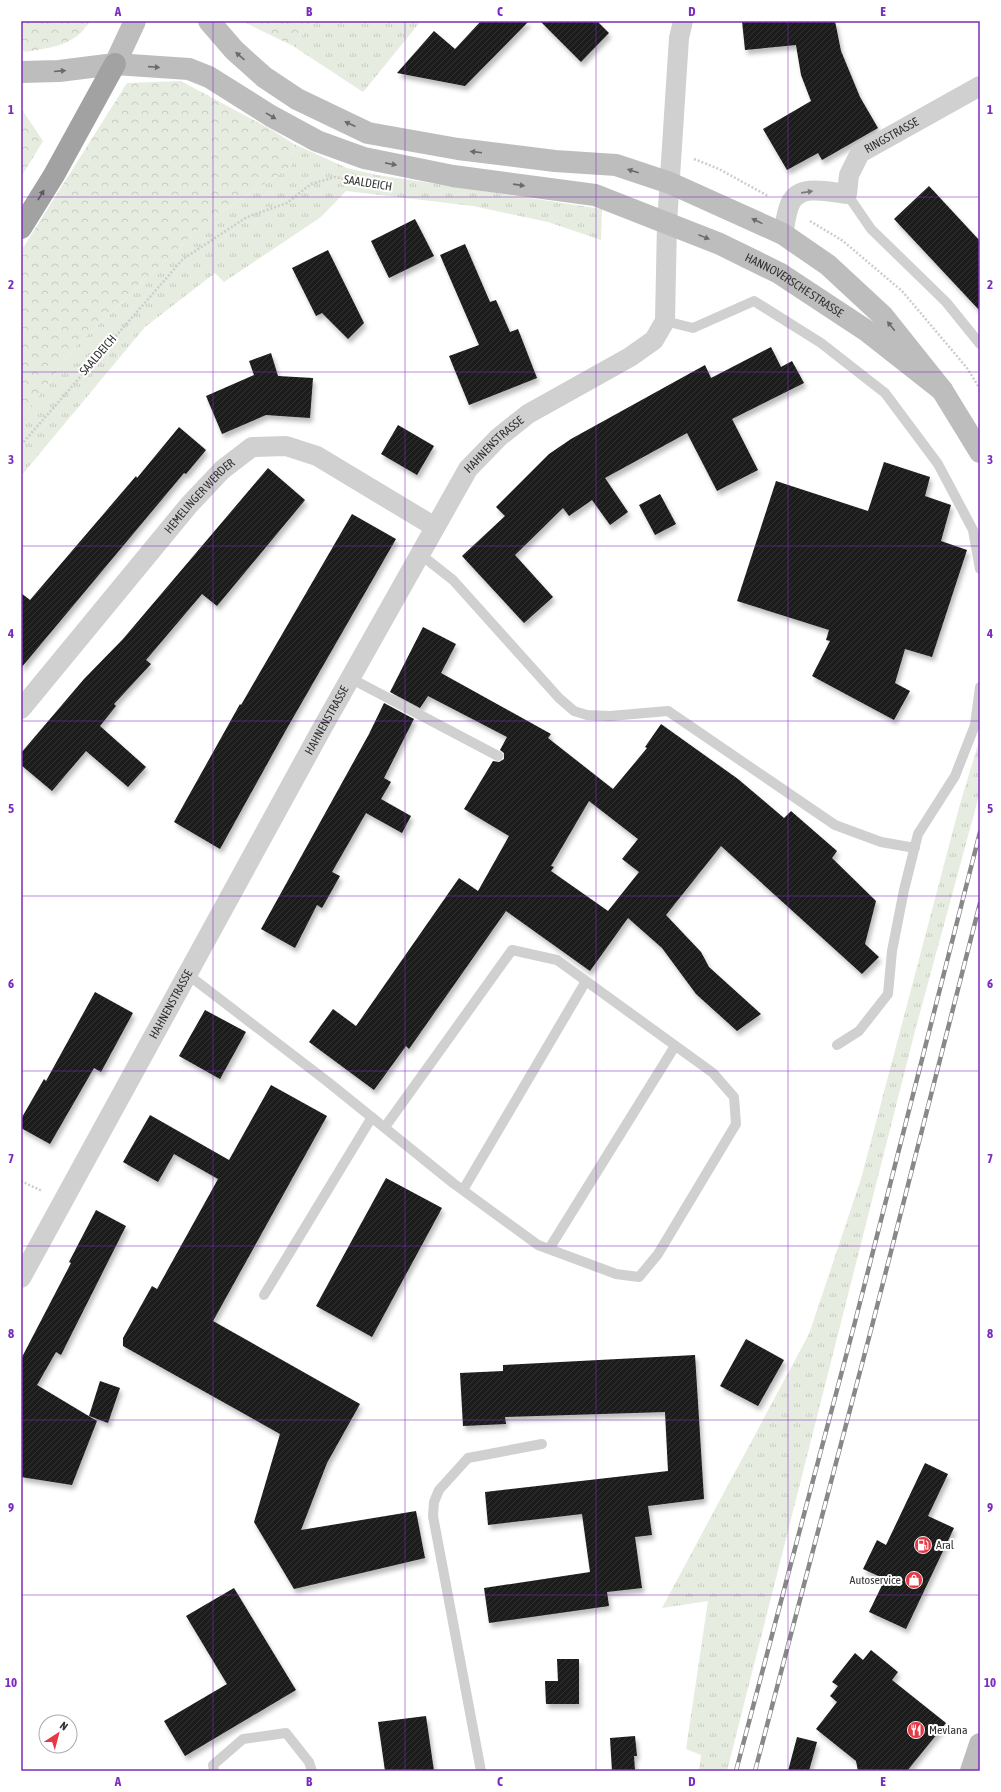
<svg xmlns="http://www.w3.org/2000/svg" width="1001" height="1792" font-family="'Asap Condensed',sans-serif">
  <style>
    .grass { fill: url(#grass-tufts) }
    .forest { fill: url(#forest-crowns) }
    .building { fill: url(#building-hatch); fill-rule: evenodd; filter: url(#shadow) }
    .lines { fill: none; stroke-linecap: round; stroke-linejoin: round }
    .path { stroke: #cdcdcd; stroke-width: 2.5; stroke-dasharray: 2 2; stroke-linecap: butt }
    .service { stroke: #d0d0d0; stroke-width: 10 }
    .minor { stroke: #d0d0d0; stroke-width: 20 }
    .secondary { stroke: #bdbdbd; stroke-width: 22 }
    .trunk { stroke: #a2a2a2; stroke-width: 22 }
    .rail-casing { stroke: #888; stroke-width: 4.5 }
    .rail { stroke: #fff; stroke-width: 3; stroke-dasharray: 9; stroke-linecap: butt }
    .oneway { fill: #6a6a6a }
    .oneway2 { fill: #7a7a7a }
    .oneway3 { fill: #5a5a5a }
    .grid { fill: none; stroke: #7b2cbf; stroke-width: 1; stroke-opacity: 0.55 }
    .labels { text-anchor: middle; stroke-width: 4; stroke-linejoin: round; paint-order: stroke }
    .street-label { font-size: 12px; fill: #333; stroke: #fff }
    .poi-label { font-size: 12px; fill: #333; stroke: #fff; text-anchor: start }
    .neatline { fill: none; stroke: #7b2cbf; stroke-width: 1.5 }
    .grid-label { font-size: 13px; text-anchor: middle; font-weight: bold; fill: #7b2cbf }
  </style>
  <defs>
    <pattern id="grass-tufts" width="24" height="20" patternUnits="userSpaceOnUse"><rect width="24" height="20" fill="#e6ecdf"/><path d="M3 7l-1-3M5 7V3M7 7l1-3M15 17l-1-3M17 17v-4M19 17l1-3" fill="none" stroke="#c6cbc0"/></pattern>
    <pattern id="forest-crowns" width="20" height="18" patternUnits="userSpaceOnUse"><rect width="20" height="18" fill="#e6ecdf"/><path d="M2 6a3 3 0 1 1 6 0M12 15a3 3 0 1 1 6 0" fill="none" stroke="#c6cbc0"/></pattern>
    <pattern id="building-hatch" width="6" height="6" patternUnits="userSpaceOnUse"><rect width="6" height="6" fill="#1a1a1a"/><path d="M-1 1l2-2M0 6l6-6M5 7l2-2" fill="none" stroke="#333"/></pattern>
    <filter id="shadow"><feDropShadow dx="2.5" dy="4.5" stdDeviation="2" flood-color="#0004"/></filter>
  </defs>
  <rect width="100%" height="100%" fill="#fff"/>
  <path class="grass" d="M310,21H421L363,92L293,46L313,23Z
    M294,144L347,168L377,175L602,209L601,240L548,222L473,206L346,191L321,217L224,282L215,273L145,327L21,476V419L77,345L204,224L291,166Z
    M980,738V792L915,1031L727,1771H699L701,1755L686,1749L708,1601L662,1608L809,1334L861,1179L960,804Z"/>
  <path class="forest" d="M21,21H90C75,46 52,47 26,52L21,50Z
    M242,21H310L313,23L293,46Z
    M181,81L272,130L294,144L291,166L204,224L77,345L21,419V251L127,83Z
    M21,108L43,141L21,177Z"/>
  <path class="building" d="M481,21H529L465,86L397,73L434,31L455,49Z
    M540,21H597L609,33L581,62Z
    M742,21H835L841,51L860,97L878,128L822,160L818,153L787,170L763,129L811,101L801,75L796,45L745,50Z
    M929,186L980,241V311L894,219Z
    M415,219L434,256L389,278L371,241Z
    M465,244L490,302L496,300L510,332L518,329L537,378L469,405L449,356L479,345L440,255Z
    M328,250L364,323L348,339L322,313L316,316L292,268Z
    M771,347L781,367L792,361L804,383L732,419L758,470L717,491L687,433L605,478L628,512L610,525L592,500L569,516L563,508L515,555L553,597L524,623L462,556L505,516L496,507L549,454L571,439L705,365L711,378Z
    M271,353L278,376L313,378L310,418L266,415L222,434L206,396L254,375L249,361Z
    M398,425L434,446L417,475L381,454Z
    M179,427L206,450L186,474L184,473L21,668V593L30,600L136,476L137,478Z
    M884,462L930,477L925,496L951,505L941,541L967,550L932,657L905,649L895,683L910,691L894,720L812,676L830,641L826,640L829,630L737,601L776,481L868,511Z
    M268,468L305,500L217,606L202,594L146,660L151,664L114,704L116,706L100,726L146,767L128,787L86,751L52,791L21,765V753L84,679L123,639Z
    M660,494L676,524L655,535L639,505Z
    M352,514L396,539L286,730L220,849L174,822L240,704L241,705Z
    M423,627L456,644L441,673L551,734L548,738L613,789L647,748L645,747L661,724L738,779L784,818L791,811L837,851L832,858L876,901L865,944L879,957L862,974L721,846L666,915L701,952L709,967L761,1014L737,1031L696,994L662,948L628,918L590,971L506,911L409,1049L406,1046L374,1090L309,1042L333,1009L356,1026L459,878L478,891L509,836L464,809L493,761L499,762L504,759V753L500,750L507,737L428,696L420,708L390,692ZM589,801L638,839L622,859L639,872L608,911L551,871L554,867L551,866Z
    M384,703L414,719L384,778L391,782L381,799L411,816L402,833L366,813L332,872L340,876L322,908L317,905L295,948L261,929L369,734Z
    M95,992L133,1013L101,1072L94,1068L50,1144L21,1128V1119L44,1079L46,1081Z
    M205,1010L246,1032L220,1079L179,1056Z
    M271,1085L327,1116L213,1321L360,1404L327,1463L301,1530L416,1511L425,1558L294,1589L254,1522L280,1434L123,1346V1338L152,1286L157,1289L218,1179L174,1154L158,1182L123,1162L150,1115L229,1160Z
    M386,1178L442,1208L372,1337L316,1306Z
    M96,1210L126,1226L61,1355L56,1352L37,1385L97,1421L72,1485L21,1477V1359L71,1263L69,1262Z
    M746,1339L784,1360L758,1406L720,1386Z
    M695,1355L704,1499L648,1506L652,1535L635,1537L642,1588L607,1592L609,1606L489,1623L484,1588L590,1572L582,1514L488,1525L485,1492L668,1471L665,1412L505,1417L506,1424L463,1426L460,1373L503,1371V1365Z
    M100,1381L120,1388L108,1423L89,1416Z
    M925,1463L948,1474L928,1516L954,1528L906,1629L869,1612L885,1579L863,1569L877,1540L886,1545Z
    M234,1588L296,1690L185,1756L164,1721L227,1684L186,1616Z
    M871,1650L898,1672L892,1680L946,1723L907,1771H858L856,1761L816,1729L837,1702L830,1696L838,1686L832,1682L855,1653L863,1660Z
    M557,1659H579V1704H546L545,1681H558Z
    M426,1716L434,1771H385L378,1722Z
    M635,1736L637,1756H634L635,1771H612L610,1738Z
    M797,1737L817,1742L809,1771H788Z"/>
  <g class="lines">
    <path class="path" d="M694,159L719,169L768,196
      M810,221L843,241L902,291L967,368L980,389
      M21,445L183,259L247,217L287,203L311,184L335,177L345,179
      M21,1181L42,1191"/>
    <path class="service" d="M847,194L871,229L946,302L980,344
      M665,321L693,328L754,301L821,343L885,393L938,464L973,530L980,569
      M420,554L453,580L559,698L574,711L587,715L610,716L668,711L835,825L881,842L915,848
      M350,678L498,756
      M187,974L328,1082L453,1183L538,1245L616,1274L639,1277L658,1254L736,1124L734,1097L713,1073L557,960L512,950L385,1127
      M837,1045L859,1031L888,994L892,951L904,890L918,834L955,776L975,725L980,687
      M463,1190L586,981
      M549,1249L675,1046
      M264,1295L372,1117
      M214,1771L213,1765L243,1739L286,1733L309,1762L312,1771
      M481,1771L433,1516L434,1502L439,1490L468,1458L542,1444"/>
    <g class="minor">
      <path id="s1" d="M783,234C785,225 786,213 790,204C799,183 829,192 847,194L849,175L860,153L980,86"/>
      <path id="s2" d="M21,709L189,505L222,470L252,447L286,446L317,456L435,527"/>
      <path id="s3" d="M21,1278L320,732L468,469L499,437L528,414L630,357L654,340L665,321L667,223L679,38L683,21"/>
    </g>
    <g class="secondary">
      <path d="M209,21L234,50L264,77L297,99L368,133L458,149L555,161L616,165L670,183L783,234L828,265L883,316L942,390L980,452"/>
      <path d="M115,64L135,21"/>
      <path id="s4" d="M21,72L59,71L115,64L189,69L209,77L271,116L317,141L364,158L453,176L595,195L720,244L779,273L867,331L942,390"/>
      <path d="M971,1771L980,1744"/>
    </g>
    <path class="trunk" d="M21,228L54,175L115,64"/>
    <g class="rail-casing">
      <path id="rail" d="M736,1771L855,1322L980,832
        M755,1771L872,1326L980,903"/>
    </g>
    <use href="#rail" class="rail"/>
  </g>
  <defs><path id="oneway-solid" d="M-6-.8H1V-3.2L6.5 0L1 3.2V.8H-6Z"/></defs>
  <g class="oneway">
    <use href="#oneway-solid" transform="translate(240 56) rotate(-139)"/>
    <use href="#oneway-solid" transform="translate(154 67) rotate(4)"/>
    <use href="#oneway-solid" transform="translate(60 71) rotate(-5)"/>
    <use href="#oneway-solid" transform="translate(271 116) rotate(31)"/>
    <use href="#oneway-solid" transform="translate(350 124) rotate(-155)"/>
    <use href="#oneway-solid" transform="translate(476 152) rotate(-173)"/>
    <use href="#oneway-solid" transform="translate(391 164) rotate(11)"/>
    <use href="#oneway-solid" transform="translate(633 171) rotate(-162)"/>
    <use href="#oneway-solid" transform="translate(519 185) rotate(8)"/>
    <use href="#oneway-solid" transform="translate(757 221) rotate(-154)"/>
    <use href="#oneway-solid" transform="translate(704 237) rotate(22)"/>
    <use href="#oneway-solid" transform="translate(891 326) rotate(-129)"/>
  </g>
  <use class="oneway2" href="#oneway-solid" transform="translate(807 192) rotate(-8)"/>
  <use class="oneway3" href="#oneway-solid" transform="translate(41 195) rotate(-59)"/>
  <path class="grid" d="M213,21V1771M405,21V1771M596,21V1771M788,21V1771M21,197H980M21,372H980M21,546H980M21,721H980M21,896H980M21,1071H980M21,1246H980M21,1420H980M21,1595H980"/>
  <defs>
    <g id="fuel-disc" transform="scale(0.9)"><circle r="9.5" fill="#e63946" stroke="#fff"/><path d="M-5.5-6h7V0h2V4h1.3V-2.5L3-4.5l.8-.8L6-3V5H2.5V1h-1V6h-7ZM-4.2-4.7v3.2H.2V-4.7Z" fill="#fff"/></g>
    <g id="shop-disc" transform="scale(0.9)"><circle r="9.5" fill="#e63946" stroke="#fff"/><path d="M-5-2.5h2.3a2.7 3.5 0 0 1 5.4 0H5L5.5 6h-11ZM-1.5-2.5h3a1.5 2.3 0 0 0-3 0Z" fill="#fff"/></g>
    <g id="restaurant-disc" transform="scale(0.9)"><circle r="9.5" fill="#e63946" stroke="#fff"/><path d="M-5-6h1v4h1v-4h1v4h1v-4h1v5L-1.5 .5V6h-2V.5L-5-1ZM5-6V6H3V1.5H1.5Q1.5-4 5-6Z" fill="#fff"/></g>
  </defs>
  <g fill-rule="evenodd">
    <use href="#fuel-disc" x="923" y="1545"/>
    <use href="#shop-disc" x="914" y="1580"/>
    <use href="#restaurant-disc" x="916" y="1730"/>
  </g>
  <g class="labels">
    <g class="street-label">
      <text dy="4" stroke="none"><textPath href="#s1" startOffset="173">RINGSTRASSE</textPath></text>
      <text transform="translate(368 183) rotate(9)" y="4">SAALDEICH</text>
      <text dy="4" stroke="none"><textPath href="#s4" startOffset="819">HANNOVERSCHE STRASSE</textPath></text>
      <text transform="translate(98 355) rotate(-49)" y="4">SAALDEICH</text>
      <text dy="4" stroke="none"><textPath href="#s3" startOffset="960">HAHNENSTRASSE</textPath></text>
      <text dy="4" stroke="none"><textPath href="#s2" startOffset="278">HEMELINGER WERDER</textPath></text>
      <text dy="4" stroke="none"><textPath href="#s3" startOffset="636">HAHNENSTRASSE</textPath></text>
      <text dy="4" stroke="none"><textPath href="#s3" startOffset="312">HAHNENSTRASSE</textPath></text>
    </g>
    <g class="poi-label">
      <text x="936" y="1549">Aral</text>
      <text x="901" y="1584" text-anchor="end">Autoservice</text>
      <text x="929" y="1734">Mevlana</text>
    </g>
  </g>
  <rect width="1001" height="1792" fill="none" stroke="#ffffff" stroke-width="44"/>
  <g transform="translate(58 1734) rotate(36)"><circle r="19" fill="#ffffff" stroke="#adadad"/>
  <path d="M0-3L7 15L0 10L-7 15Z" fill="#e63946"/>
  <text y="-6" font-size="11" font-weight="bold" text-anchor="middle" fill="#333333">N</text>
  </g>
  <rect x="22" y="22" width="957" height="1748" class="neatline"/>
  <g class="grid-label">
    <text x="118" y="16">A</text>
    <text x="309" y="16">B</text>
    <text x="500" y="16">C</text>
    <text x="692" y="16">D</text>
    <text x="883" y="16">E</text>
    <text x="11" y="114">1</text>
    <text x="990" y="114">1</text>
    <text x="11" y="289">2</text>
    <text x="990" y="289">2</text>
    <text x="11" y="464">3</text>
    <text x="990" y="464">3</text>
    <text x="11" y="638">4</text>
    <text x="990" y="638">4</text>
    <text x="11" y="813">5</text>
    <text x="990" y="813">5</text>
    <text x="11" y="988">6</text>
    <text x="990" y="988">6</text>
    <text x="11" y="1163">7</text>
    <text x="990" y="1163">7</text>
    <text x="11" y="1338">8</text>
    <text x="990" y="1338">8</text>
    <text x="11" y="1512">9</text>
    <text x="990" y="1512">9</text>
    <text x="11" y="1687">10</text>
    <text x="990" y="1687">10</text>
    <text x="118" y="1786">A</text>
    <text x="309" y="1786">B</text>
    <text x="500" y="1786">C</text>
    <text x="692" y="1786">D</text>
    <text x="883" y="1786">E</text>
  </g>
</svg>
